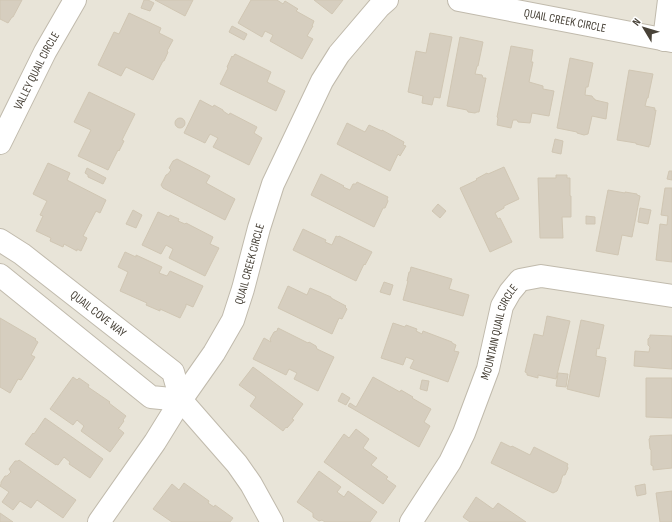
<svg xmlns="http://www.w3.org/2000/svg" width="672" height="522" font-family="'Sofia Sans Condensed',sans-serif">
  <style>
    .residential { fill: #e8e4d8 }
    .building { fill: #d6cebf; stroke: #d0c6b3 }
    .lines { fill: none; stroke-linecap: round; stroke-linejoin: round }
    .minor-casing { stroke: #c0baac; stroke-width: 24 }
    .minor { stroke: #fff; stroke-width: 22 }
    .labels { text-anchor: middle; stroke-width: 3; stroke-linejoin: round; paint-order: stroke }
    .street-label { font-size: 12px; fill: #484238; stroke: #fff }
  </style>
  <rect width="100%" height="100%" fill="#f4f2ea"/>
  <path class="residential" d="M0,0H672V522H0Z"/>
  <path class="building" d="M0,0H22L13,17H12L8,23L0,19Z
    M144,0H148L154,3L150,11L141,8Z
    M155,0H193L185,16Z
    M251,0H277L283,4L285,1L298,9L296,11L314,21L312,26H313L307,36L313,39L302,59L270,41L273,35L265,31L262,37L238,23Z
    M314,0H343L332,14Z
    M129,13L161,28L159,33L173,40L167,51L168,52L164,61H163L153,80L126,67L121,76L98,65L114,32L119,34Z
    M232,26L247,34L244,40L229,32Z
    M430,33L452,37L440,98L434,97L432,105L422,103L423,96L408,92L416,51L426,53Z
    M460,37L483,42L478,66H477L475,74L482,75L483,78H486L479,112H477L475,113L468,112L467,110L447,106Z
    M511,46L533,50L531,62H533L529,82L543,86V89L554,91L549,116L532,113L530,123L518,122L517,120H513L511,128L497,125L498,118L497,117Z
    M235,54L271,72L267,82L285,91L276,111L220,84L228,68L227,67L232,56L233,57Z
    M570,58L593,63L588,87H586L585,95L592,96L594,99H595V100L608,103L606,119L592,116L588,134L584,135L577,133V132L557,128Z
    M629,70L653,74L648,98H647L645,106L655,108L654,110H656L650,145H649V147L636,144V143L617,140Z
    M89,92L135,114L122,140L124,141L119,151L118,150L108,170L78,156L91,130L74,122Z
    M200,100L213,107L214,105L223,110V111L229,115L230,113L257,127L254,133L262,138L249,165L213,147L218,138L210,134L205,143L184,133Z
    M175 123a5 5 0 1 1 10 0a5 5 0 1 1-10 0Z
    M347,123L365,132L369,125L382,131V130L404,142L403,145L406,146L400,156L398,154L390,171L337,144Z
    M555,139L563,141L561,154L552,152Z
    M177,159L210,176L206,183L235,199L225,220L163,188L161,185L166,175L168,174L171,170L169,168L173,161Z
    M48,163L70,173L67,180L106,200L100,213L96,211L83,236L87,238L81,251L77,249V251L64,244L63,247L50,241L51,238L36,231L43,216L40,215L47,201L33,194Z
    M504,167L519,199L504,206V208L495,213L498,219L500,218L512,242L490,252L460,188L477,180L476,179L487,173L488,174Z
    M87,168L106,178L103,184L88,177V175L85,173Z
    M669,171H672V180L667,179Z
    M321,174L344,186L343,187L350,190L353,184H356L357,182L388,197L387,199L388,201L385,208H383L374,227L311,195Z
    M556,175H567V178H570V196H571V217H562L563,238H540L538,178H556Z
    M665,188H672V262L656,260L660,224L667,225L668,216L661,215Z
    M608,190L625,193V192L637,194V195L640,196L632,237L622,235L618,255L596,251Z
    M438,204L446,211L440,218L432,211Z
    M640,208L651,210L648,224L638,222Z
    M133,210L142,215L136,228L126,224Z
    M158,212L169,217L170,215L179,219L178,221L185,224L186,223L213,237L210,244L219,248L205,276L169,258L173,249L166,245L161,254L142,245Z
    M586,216L595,217V224H586Z
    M303,229L326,240L325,242L332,245L336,236L338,237L339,236L372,252L365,265L364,264L356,281L293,250Z
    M125,252L136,257V255L162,267L159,273L167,276L170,271L203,286L193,307L186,304V306L180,318L160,309V311L146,305L147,303L120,291L128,272L118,267Z
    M411,267L452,279L449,289L469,295L463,316L403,300L408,281H407L409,272H410Z
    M384,282L393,285L390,295L380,292Z
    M288,286L307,295L310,288L331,297V298L346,306L345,307L347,309L342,319L339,318L332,334L278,308Z
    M547,316L570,321L556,379L538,375V378L527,375V373L525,372L534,334L543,336Z
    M0,318L36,339L35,340L38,342L31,355L35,357L21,380L18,379L10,393L0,387Z
    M581,320L604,325L599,349L597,348L596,356L606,358L605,360H606L599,397L567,389Z
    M393,323L405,327L406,325L417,329L416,331L422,334L423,331L452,342V343L456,345L454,351L459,352L448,382L410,368L414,360L406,357L403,365L381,358Z
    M278,328L308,343L309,342L316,346L317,349L334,357L318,391L294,379L297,373L289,369L286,375L253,359L264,338L271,342L270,339L274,332L277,331Z
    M650,335L672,336V369L634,366L635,351L649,352L650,347L648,345V339L650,337Z
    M253,367L303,404L292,419L294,420L287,428L286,427L283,431L250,406L256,397L239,385Z
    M558,373L568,374L566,387L556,386Z
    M73,377L77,380L79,378L89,385L88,387L110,402L109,403L126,416L123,420L124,421L119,428H118L124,433L110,452L81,431L84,426L77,420L73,425L50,409Z
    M373,377L400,392L401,390L413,397L412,398L431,409L424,422L430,426L419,447L348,406L350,403L356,407Z
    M646,378H672V418L646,417Z
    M422,380L429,381L427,391L420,389Z
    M342,393L350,398L346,405L338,401Z
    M45,418L103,459L90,478L69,464L70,462L64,457L58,465L56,464V465L25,444L33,433L34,434Z
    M356,429L369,439L363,448L377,458L371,465L388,477L386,479L396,486L383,504L324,462L344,434L349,438Z
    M672,435V468L653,470V466L651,465V450L650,449L649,439L650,438V436Z
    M501,442L511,447L512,446L530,455L534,447L568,464L567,466L568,468L565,475H563L561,480V482L557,491L553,493L491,463Z
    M19,460L76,500L63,518L37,500L31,508L20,501L13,510L2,502L9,492L0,486L1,484V482L5,476H7L11,472L9,469L15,461H18Z
    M319,471L341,487L337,492L344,497L348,491L377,512L370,522H325L322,520L319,521L313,517V513L297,502Z
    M184,483L209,501L208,503L214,507L215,505L233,518L230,522H172L153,509L172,484L179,490Z
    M645,484L646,494L637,496L635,486Z
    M672,491V522H660L656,493Z
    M476,497L493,509L498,503L526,522H470L463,517Z
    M0,513L13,522H0Z"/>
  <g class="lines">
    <g class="minor-casing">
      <g id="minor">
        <path id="s1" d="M459,0L672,41"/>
        <path d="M664,40L669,0"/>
        <path id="s2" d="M0,143L45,52L75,0"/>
        <path id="s3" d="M0,240L22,254L173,372L181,400L237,464L251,484L272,522"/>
        <path d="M0,275L151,397L181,400"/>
        <path id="s4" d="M99,522L155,442L181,400L214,353L233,320L243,289L259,228L273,184L322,81L339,54L379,7L387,0"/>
        <path id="s5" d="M411,522L450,462L464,433L488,369L502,306L510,292L520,280L541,276L672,296"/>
      </g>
    </g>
    <use href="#minor" class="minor"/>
  </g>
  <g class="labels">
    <g class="street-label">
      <text dy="4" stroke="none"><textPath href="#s1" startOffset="108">QUAIL CREEK CIRCLE</textPath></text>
      <text dy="4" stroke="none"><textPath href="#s2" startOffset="81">VALLEY QUAIL CIRCLE</textPath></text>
      <text dy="4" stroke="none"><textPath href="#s4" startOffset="301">QUAIL CREEK CIRCLE</textPath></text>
      <text dy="4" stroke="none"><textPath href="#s3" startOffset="123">QUAIL COVE WAY</textPath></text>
      <text dy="4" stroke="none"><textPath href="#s5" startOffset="211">MOUNTAIN QUAIL CIRCLE</textPath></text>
    </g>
  </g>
  <g transform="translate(644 28) rotate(308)" stroke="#ffffff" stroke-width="3" paint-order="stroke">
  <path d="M0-3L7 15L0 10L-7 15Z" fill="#484238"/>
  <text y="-6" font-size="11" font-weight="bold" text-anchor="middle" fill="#484238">N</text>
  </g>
</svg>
